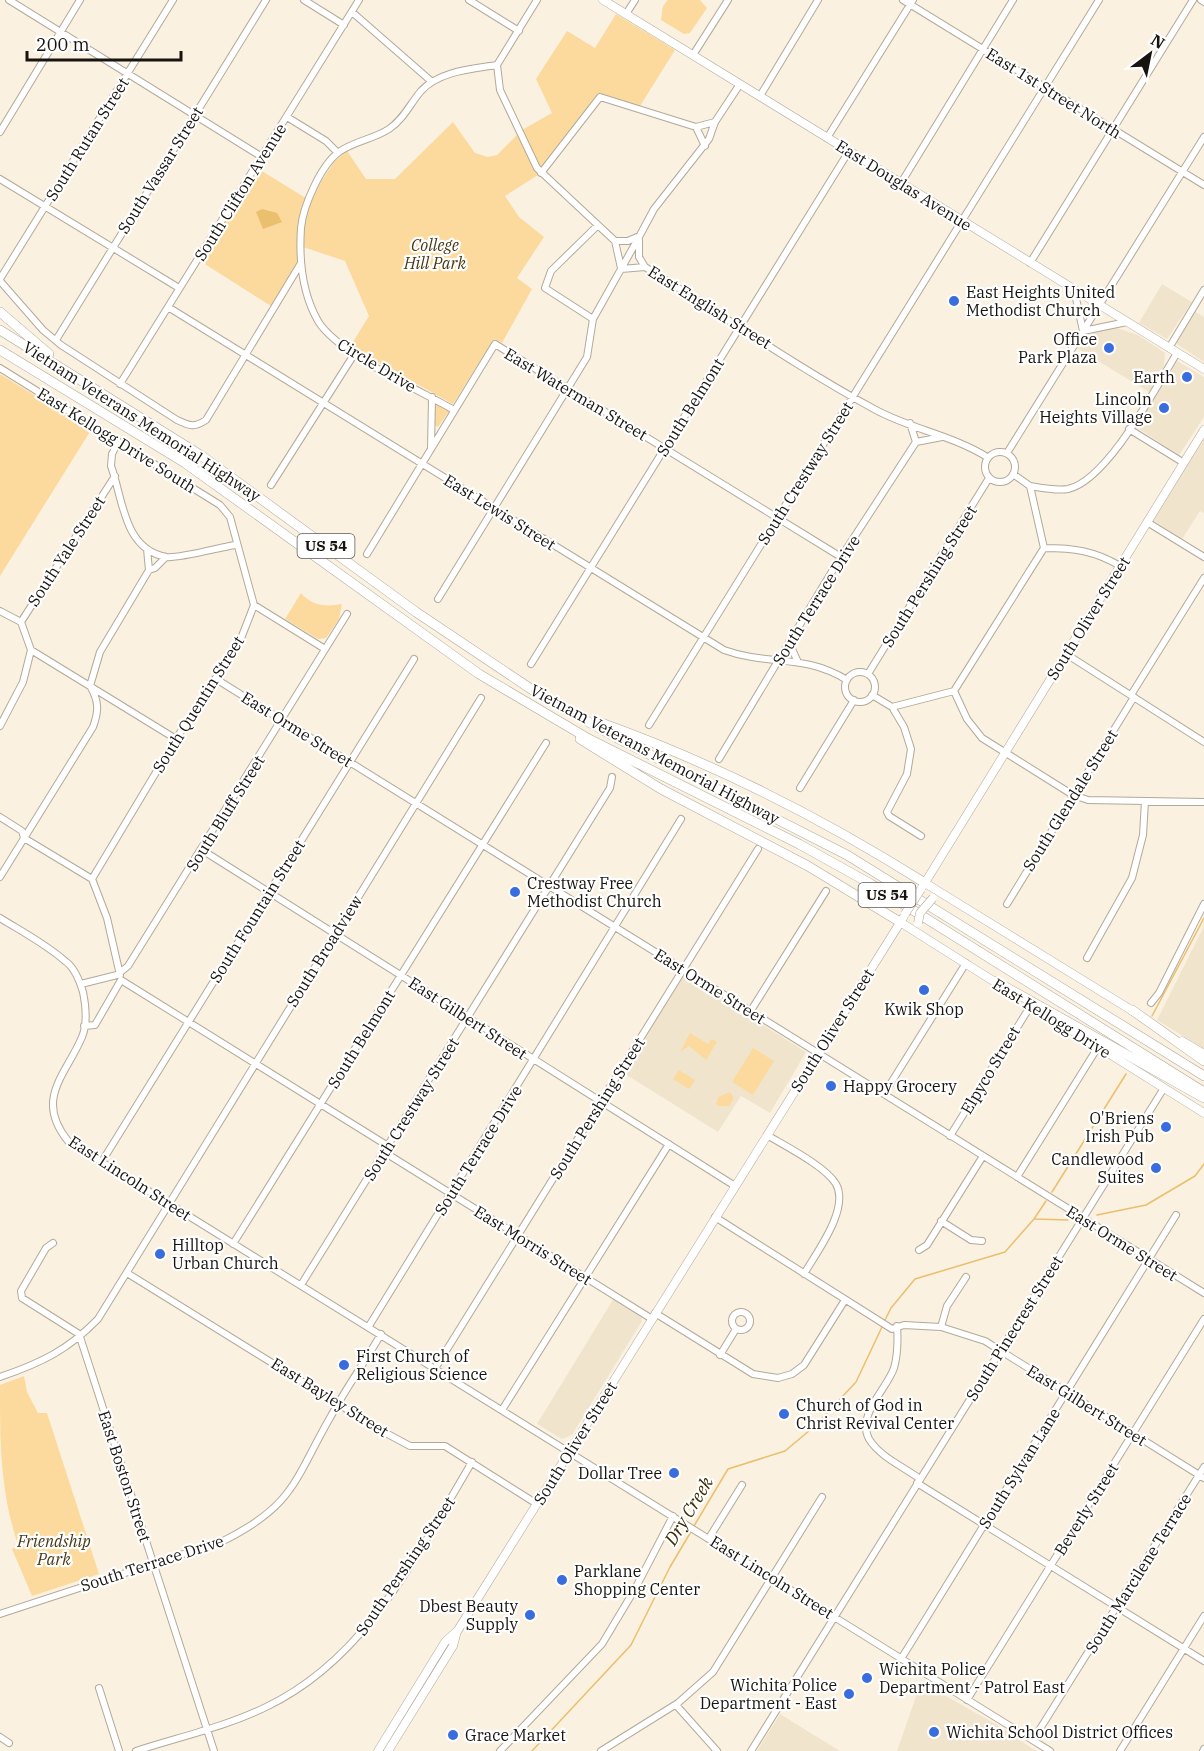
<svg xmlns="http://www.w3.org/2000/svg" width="1204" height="1751" font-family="'IBM Plex Serif',serif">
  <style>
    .built { fill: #f0e4cd }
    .green { fill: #fcda9d }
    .water { fill: #eabf6d }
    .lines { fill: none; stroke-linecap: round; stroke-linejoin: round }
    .stream { stroke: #eabf6d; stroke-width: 1.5 }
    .minor-casing { stroke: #b2a99a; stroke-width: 8 }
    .major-casing { stroke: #b2a99a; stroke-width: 9 }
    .highway-casing { stroke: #b2a99a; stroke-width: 10 }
    .minor { stroke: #fff; stroke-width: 6 }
    .major { stroke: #fff; stroke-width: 8 }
    .highway { stroke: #fff; stroke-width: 9 }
    .major-bridge-casing { stroke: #b2a99a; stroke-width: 9; stroke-linecap: butt }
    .major-bridge { stroke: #fff; stroke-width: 8 }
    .poi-dot { fill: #396cdc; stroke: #fff; stroke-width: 2 }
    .labels { text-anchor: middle; stroke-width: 4.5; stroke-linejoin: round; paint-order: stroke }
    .shield { fill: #fff; stroke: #5d5a57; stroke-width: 1.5 }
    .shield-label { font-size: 15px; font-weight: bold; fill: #17140f }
    .street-label { font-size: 16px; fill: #17140f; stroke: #fff }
    .park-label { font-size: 16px; font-style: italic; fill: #493814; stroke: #fff }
    .poi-label { font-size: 16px; fill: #17140f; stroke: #fff; text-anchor: start }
    .water-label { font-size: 18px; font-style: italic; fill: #3d2c06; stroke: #fff }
  </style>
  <rect width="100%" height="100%" fill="#faf1e0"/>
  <path class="built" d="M1162,284L1192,302L1167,339L1139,323Z
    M1194,311L1204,317V362L1177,344V340Z
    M1117,328L1138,335L1165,353L1164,366L1149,392L1077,348L1089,335L1102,329Z
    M1177,361L1204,377V417L1179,455L1136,427Z
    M1204,436V513L1200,511L1182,539L1153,520Z
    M1204,926V1049L1157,1020Z
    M684,975L806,1052L770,1113L741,1096L718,1132L622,1072Z
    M614,1298L641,1315L642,1321L572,1435L562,1439L537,1424Z
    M921,1682L999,1726L1036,1751H897Z
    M780,1714L840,1751H757Z"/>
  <path class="green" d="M668,0H700L707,8L690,33L684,34L661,20L663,6Z
    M616,14L675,50L640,106L597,94L538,175L505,196L519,217L544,237L517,278L532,289L502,343L494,339L453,404L350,347L369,316L345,261L303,247L298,263L271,306L200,261L257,168L304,197H311L334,162L347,151L366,179H395L453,122L475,153L488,157L497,155L522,130L552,113L536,79L567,31L595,48Z
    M0,374L91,430L0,576Z
    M435,402L450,410L438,427L435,425Z
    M301,593C312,606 326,607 342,604L339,619L326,638L318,639L285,619Z
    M690,1033L708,1044L712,1039L717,1042L706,1060L689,1046L680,1052Z
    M753,1048L774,1061L753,1095L732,1082Z
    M679,1070L695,1080L689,1089L673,1079Z
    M730,1092L734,1098L729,1106H718L716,1104L718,1097Z
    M24,1376L27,1392L38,1413H47L99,1574L32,1596L12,1549L18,1545C0,1490 0,1442 0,1385Z"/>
  <path class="water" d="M262,209L277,213L282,222L263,229L256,212Z"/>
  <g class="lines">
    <path class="stream" d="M1152,1016L1204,918
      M1052,1192L1126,1074
      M1097,1215L1146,1205L1195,1176L1204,1164
      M1035,1219L1068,1220
      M884,1322L891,1308L915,1279L1005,1252L1034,1219L1046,1201
      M694,1526L728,1469L785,1451L816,1425L856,1382L882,1327
      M532,1751L631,1645L670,1567L692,1530"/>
    <g class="minor-casing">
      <path id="minor" d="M9,0L262,157
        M304,0L344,25
        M469,0L519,31
        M903,0L1204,185
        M1201,0L1204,2
        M352,12L431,81
        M626,14L635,0
        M693,55L728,0
        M497,65L500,90L537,168L615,241L621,268
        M760,96L818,0
        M287,117L326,141L338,153
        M696,127L705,146
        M0,132L80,0
        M827,138L913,0
        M541,173L600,97L696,127L715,122
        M0,179L179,288
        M901,183L1013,0
        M639,240V257L645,267C721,314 795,366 874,409C910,429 952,435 987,457
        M615,241H628L637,237
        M1030,263L1193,0
        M621,269L645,267
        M0,279L173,0
        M0,281L43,330L61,345L177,420C190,426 194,428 206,420L301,263
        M1074,289L1083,331L1127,322
        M168,307L724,650C768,666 803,653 847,680
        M593,319L545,288L551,271L598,225
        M56,340L266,0
        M1169,348L1204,290
        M0,368L220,505L230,517L254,605L240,641L176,739L92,879
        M120,384L359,0
        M454,410C419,390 337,353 318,321C302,293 299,258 301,228C303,206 321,165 339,152C354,141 374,139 389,129C403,120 410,104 421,91C439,71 472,69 497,65L537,0
        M910,423L916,442L942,437
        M1129,429L1184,463
        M118,442L112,454L111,466C123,498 123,549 166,557C178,559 221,547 235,545
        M431,449L432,397
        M985 467a15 15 0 1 1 30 0a15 15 0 1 1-30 0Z
        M1007,453L1204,137
        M1013,474L1030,486
        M271,485L355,353
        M1147,522L1204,557
        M1044,548C1074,548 1095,551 1120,566
        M147,549L149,570L155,568L166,557
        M367,554L495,344L841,557
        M438,599L587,357L593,319L639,237L654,209L709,139L715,122L740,84
        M254,605L325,649
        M0,611L21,622
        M789,642L797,660
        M31,650L176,739
        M1066,654L1204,742
        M531,664L849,151
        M845 687a15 15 0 1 1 30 0a15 15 0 1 1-30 0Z
        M868,674L989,478
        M216,679L1204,1293
        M954,691L967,719L982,738L1073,795L1088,800L1204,802
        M872,695L892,707L904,727L911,749L907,774L887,812L889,816L921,836
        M1131,695L1204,578
        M892,707L954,691L1044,548L1030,486C1042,488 1056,491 1068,489C1108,480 1156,387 1177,353
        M649,725L1099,0
        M0,726L23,682L31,650L21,622L115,476
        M719,759L834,568L916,442
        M800,788L854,700
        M0,817L22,831L24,838L92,879L107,918L120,975
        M202,850L735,1186
        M0,877L93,727C99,711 99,701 90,686L100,652L149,570
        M1007,904L1134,697
        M0,918C21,931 46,944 65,961C74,967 80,982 83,992C86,1007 88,1023 82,1037C66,1075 34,1099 68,1141L1050,1751
        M1087,958L1132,878L1143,835L1145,801
        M121,980L388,1146
        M81,984L117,975L128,966L347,614
        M1151,1003L1159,993L1204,904
        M750,1012L826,891
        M84,1026L95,1025L121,980
        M884,1094L966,963
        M767,1135C785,1146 825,1166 836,1184C850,1209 816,1253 804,1274
        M950,1136L1031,1005
        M384,1152L652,1319
        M101,1163L414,659
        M1017,1177L1098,1047
        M715,1217L892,1329L904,1325L941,1327L985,1341L1204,1478
        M941,1221L971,1240L982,1241
        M53,1243L46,1248L21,1291L22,1298L79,1334L214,1751
        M233,1244L546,743
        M919,1250L927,1245L983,1156
        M127,1273L382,1431L410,1446H445L537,1504
        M301,1285L610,788L612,777
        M732 1321a9 9 0 1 1 18 0a9 9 0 1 1-18 0Z
        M655,1313L753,1374L778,1378L792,1374L804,1365L845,1300
        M369,1326L681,819
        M897,1326C898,1340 898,1354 894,1368C887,1389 856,1415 869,1439C880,1457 904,1467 920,1479
        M941,1327L947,1306L966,1277
        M720,1355L736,1329
        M436,1367L758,849
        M0,1377C41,1363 68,1350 98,1319L481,698
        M502,1410L669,1144
        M917,1483L1204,1661
        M709,1538L742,1485
        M0,1614L223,1541C295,1505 294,1480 331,1416C346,1388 365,1362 381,1334
        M901,1659L1176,1215
        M99,1688L119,1751
        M967,1700L1204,1319
        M676,1705L717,1751
        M0,1737L9,1743
        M1033,1740L1204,1467
        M136,1751C179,1737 225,1727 266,1707C367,1659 417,1554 472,1462
        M500,1751L602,1644L635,1589L673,1516
        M601,1751L678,1703L713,1672L822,1497
        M751,1751L1164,1088
        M1120,1751L1204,1616
        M1203,1751L1204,1749"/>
    </g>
    <g class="major-casing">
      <path id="major" d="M603,0L1204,369
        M925,883L1136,1013
        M923,886L1204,430
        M900,922L998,984
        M1041,1011L1204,1113
        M1182,1041L1204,1054
        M378,1751L445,1642L458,1630L903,918
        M388,1751L453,1646L457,1631"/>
    </g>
    <g class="highway-casing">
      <path id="highway" d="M0,312L49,354
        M0,330L202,456L416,612L537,693L617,738L847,855L1204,1076
        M0,350L185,463L479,674L589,739L799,844L871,884L1204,1092
        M596,721C711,762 822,818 925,883
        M580,739L661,789L808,866L900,922
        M995,981L1204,1098
        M1132,1010L1204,1061"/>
    </g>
    <use href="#minor" class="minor"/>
    <use href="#major" class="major"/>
    <use href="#highway" class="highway"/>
    <g class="major-bridge-casing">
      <path id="major-bridge" d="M905,914L921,889
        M918,923L920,913L933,898"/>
    </g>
    <use href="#major-bridge" class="major-bridge"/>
  </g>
  <g class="poi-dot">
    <circle cx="954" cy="301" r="6"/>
    <circle cx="1109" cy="348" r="6"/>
    <circle cx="1187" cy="377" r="6"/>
    <circle cx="1164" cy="408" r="6"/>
    <circle cx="515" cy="892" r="6"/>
    <circle cx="924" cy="990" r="6"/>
    <circle cx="831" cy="1086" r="6"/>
    <circle cx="1166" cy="1127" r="6"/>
    <circle cx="1156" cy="1168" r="6"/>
    <circle cx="160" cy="1254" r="6"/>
    <circle cx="344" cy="1365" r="6"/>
    <circle cx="784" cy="1414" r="6"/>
    <circle cx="674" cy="1473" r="6"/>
    <circle cx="562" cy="1580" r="6"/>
    <circle cx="530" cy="1615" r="6"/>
    <circle cx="867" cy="1678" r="6"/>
    <circle cx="849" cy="1694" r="6"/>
    <circle cx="934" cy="1732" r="6"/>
    <circle cx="453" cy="1735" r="6"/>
  </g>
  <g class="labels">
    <g class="shield">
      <rect x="297.5" y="534" width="57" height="24" rx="4.5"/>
      <rect x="858.5" y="883" width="57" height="24" rx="4.5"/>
    </g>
    <g class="shield-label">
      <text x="326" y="551">US 54</text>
      <text x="887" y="900">US 54</text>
    </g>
    <g class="street-label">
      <text transform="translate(1054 93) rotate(32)" y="6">East 1st Street North</text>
      <text transform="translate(87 139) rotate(-58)" y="6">South Rutan Street</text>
      <text transform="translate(160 170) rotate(-58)" y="6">South Vassar Street</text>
      <text transform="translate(904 185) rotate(32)" y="6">East Douglas Avenue</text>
      <text transform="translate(240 192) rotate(-58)" y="6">South Clifton Avenue</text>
      <text transform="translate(710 307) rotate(32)" y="6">East English Street</text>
      <text transform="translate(377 365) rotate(31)" y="6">Circle Drive</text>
      <text transform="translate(576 394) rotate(31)" y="6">East Waterman Street</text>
      <text transform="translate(690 407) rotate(-58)" y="6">South Belmont</text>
      <text transform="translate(142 421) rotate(33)" y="6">Vietnam Veterans Memorial Highway</text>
      <text transform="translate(117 440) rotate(32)" y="6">East Kellogg Drive South</text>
      <text transform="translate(805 473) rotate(-58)" y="6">South Crestway Street</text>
      <text transform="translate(500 512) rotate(32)" y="6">East Lewis Street</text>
      <text transform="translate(66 551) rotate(-57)" y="6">South Yale Street</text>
      <text transform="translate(929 576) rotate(-58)" y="6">South Pershing Street</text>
      <text transform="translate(816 600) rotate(-58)" y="6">South Terrace Drive</text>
      <text transform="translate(1088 618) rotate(-58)" y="6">South Oliver Street</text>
      <text transform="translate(198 704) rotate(-58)" y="6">South Quentin Street</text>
      <text transform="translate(297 729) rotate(32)" y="6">East Orme Street</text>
      <text transform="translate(655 754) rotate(28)" y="6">Vietnam Veterans Memorial Highway</text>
      <text transform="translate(1070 800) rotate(-58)" y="6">South Glendale Street</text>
      <text transform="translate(225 813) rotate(-58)" y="6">South Bluff Street</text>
      <text transform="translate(257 911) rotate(-58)" y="6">South Fountain Street</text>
      <text transform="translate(324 951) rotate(-58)" y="6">South Broadview</text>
      <text transform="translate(710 986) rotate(32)" y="6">East Orme Street</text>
      <text transform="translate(468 1018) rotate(33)" y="6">East Gilbert Street</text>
      <text transform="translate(1052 1018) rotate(32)" y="6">East Kellogg Drive</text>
      <text transform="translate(832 1030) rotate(-58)" y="6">South Oliver Street</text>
      <text transform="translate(361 1039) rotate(-58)" y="6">South Belmont</text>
      <text transform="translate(990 1070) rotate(-59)" y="6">Elpyco Street</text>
      <text transform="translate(597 1108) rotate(-58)" y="6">South Pershing Street</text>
      <text transform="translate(411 1109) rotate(-58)" y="6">South Crestway Street</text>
      <text transform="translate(478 1150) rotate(-58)" y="6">South Terrace Drive</text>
      <text transform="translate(130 1178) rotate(33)" y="6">East Lincoln Street</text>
      <text transform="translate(1122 1243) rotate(32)" y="6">East Orme Street</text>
      <text transform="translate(533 1245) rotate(32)" y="6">East Morris Street</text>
      <text transform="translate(1014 1328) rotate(-58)" y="6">South Pinecrest Street</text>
      <text transform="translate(330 1397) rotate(32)" y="6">East Bayley Street</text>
      <text transform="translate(1087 1405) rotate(32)" y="6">East Gilbert Street</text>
      <text transform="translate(575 1443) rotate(-58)" y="6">South Oliver Street</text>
      <text transform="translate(1019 1468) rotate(-58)" y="6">South Sylvan Lane</text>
      <text transform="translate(125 1476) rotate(72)" y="6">East Boston Street</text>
      <text transform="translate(1086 1509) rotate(-58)" y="6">Beverly Street</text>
      <text transform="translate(152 1563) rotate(-18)" y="6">South Terrace Drive</text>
      <text transform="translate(405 1566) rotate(-56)" y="6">South Pershing Street</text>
      <text transform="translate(1138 1573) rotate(-58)" y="6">South Marcilene Terrace</text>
      <text transform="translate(772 1577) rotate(32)" y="6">East Lincoln Street</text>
    </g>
    <g class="park-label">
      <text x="435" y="251">College<tspan x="435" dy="18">Hill Park</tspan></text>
      <text x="54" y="1547">Friendship<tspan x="54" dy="18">Park</tspan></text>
    </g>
    <g class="poi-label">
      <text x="966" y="298">East Heights United<tspan x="966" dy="18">Methodist Church</tspan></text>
      <text x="1097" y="345" text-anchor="end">Office<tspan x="1097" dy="18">Park Plaza</tspan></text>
      <text x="1175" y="383" text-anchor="end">Earth</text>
      <text x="1152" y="405" text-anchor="end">Lincoln<tspan x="1152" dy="18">Heights Village</tspan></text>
      <text x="527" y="889">Crestway Free<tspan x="527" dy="18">Methodist Church</tspan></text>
      <text x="924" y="1015" text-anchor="middle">Kwik Shop</text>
      <text x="843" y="1092">Happy Grocery</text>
      <text x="1154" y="1124" text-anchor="end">O'Briens<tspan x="1154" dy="18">Irish Pub</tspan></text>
      <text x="1144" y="1165" text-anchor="end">Candlewood<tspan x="1144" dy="18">Suites</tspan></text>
      <text x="172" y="1251">Hilltop<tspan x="172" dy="18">Urban Church</tspan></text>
      <text x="356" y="1362">First Church of<tspan x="356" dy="18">Religious Science</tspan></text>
      <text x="796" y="1411">Church of God in<tspan x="796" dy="18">Christ Revival Center</tspan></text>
      <text x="662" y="1479" text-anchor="end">Dollar Tree</text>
      <text x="574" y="1577">Parklane<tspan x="574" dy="18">Shopping Center</tspan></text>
      <text x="518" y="1612" text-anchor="end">Dbest Beauty<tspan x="518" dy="18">Supply</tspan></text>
      <text x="879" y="1675">Wichita Police<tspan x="879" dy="18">Department - Patrol East</tspan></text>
      <text x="837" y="1691" text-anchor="end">Wichita Police<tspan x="837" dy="18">Department - East</tspan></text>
      <text x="946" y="1738">Wichita School District Offices</text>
      <text x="465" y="1741">Grace Market</text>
    </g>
    <g class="water-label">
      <text transform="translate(689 1511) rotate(-59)" y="6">Dry Creek</text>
    </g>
  </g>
  <g transform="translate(1150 54) rotate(32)" stroke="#ffffff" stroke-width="4.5" paint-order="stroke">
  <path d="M0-4.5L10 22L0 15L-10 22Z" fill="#17140f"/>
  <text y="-9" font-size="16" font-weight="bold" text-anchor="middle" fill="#17140f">N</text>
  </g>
  <path d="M27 51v9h154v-9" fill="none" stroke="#17140f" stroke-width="3"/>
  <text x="36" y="51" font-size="18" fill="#17140f" stroke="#ffffff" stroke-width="4.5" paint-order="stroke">200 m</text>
</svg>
